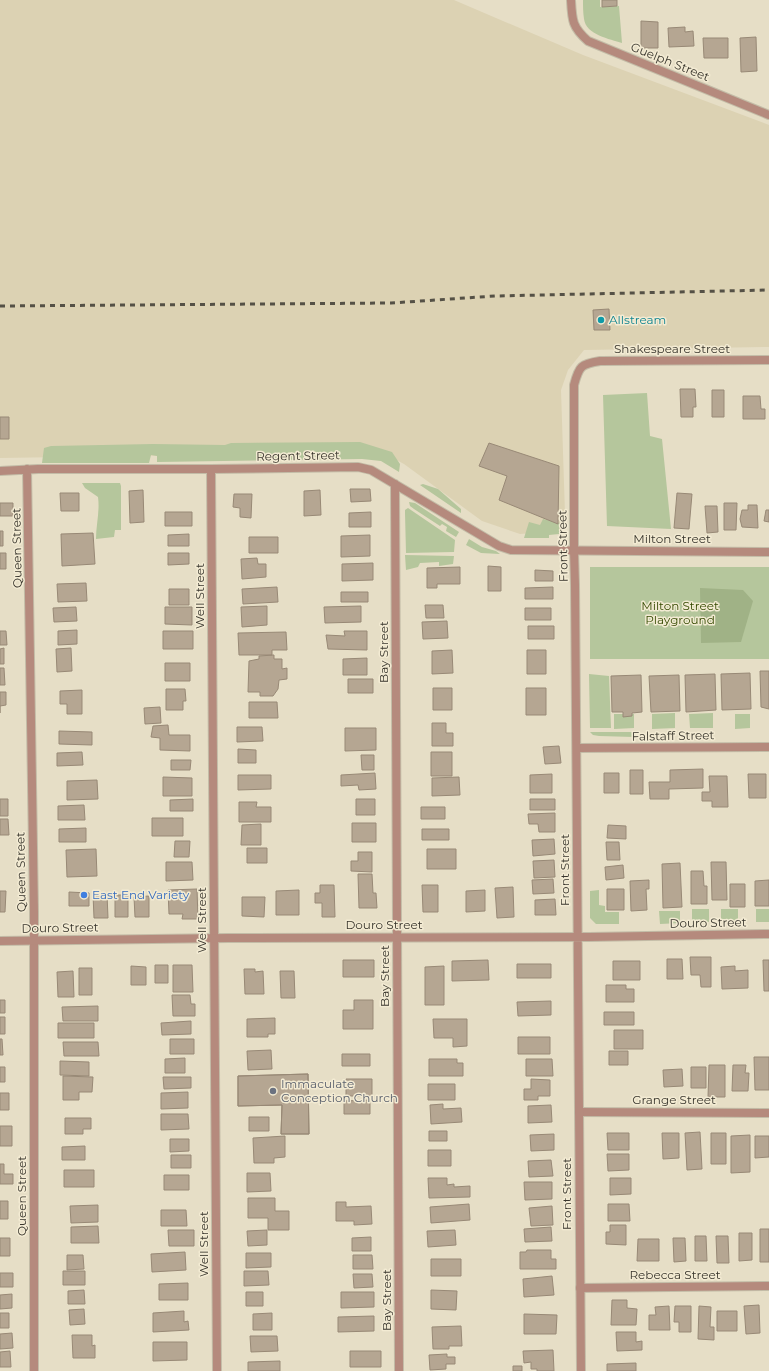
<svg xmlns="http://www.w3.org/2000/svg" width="769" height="1371" font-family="Montserrat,sans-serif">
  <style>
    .built { fill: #dcd2b3 }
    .green { fill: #b5c69c }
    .forest { fill: #a0b286 }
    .building { fill: #b5a692; stroke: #988976 }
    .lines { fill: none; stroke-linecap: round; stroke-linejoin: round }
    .minor-casing { stroke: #c3bca7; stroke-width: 10 }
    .tertiary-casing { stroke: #c3bca7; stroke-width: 10 }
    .minor { stroke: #b58a7d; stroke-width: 8 }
    .tertiary { stroke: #b58a7d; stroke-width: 8 }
    .rail { stroke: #555146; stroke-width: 3; stroke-dasharray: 5 5; stroke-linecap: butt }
    .culture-dot { fill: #0f9aa8; stroke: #f3ebd3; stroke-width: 1.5 }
    .shop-dot { fill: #3f7fe0; stroke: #f3ebd3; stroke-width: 1.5 }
    .worship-dot { fill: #6b7280; stroke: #f3ebd3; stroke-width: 1.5 }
    .labels { text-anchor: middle; stroke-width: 3; stroke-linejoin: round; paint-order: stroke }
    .street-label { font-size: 12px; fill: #38352c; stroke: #f3ebd3 }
    .culture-label { font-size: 12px; fill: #0d838f; stroke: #f3ebd3; text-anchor: start }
    .park-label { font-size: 12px; fill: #344901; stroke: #f3ebd3 }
    .shop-label { font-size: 12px; fill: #366cbe; stroke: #f3ebd3; text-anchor: start }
    .worship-label { font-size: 12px; fill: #5b616d; stroke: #f3ebd3; text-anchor: start }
  </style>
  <rect width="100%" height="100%" fill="#e6dec6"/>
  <path class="built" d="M0,0H454L583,55L769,125V347L584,350L568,370L561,390L565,514L560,531L520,534L482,521L404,464L382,452L0,458Z"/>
  <path class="green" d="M583,0H600V7L619,6L622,43C610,39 586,35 584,19C583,13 583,6 583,0Z
    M647,393L650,436L662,439L671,529L607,526L603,395Z
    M360,442L392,452L400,464L399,472L381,461L362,459L157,462V456L151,455L149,463H42L44,448L51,446L153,444L225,445L231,443Z
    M82,483H120L121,486V530H115L114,537L96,539C96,525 100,511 98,497L85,488Z
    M423,484L438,489L461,509V513L420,485Z
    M409,502L415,503L459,532L456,537L446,531L447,527L442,524L440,526L414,509L410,506Z
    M408,508L455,540L454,552L406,553L405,513V510Z
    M543,519L564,524L563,529L559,534L549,535V538H524L529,522L540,525Z
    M469,539L482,547L496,551L500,554L481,553L466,545Z
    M405,555L454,556L453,564L439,566V562L420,563L418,567L406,570Z
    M590,567H769V659H590Z
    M589,674L609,676L611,728H590Z
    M675,713V728L652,729V714Z
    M713,713V728H690L689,714Z
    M614,714H634V728L614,729Z
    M735,714H750V728L735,729Z
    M590,732H637L634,737L599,736L593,735Z
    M599,890V905L605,906V912H619V924H596L590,918V891Z
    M692,909H709V922H692Z
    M721,909H738V922H721Z
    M756,909H769V922H756Z
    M659,911H680V923L660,924Z"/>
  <path class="forest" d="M700,588L743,590L753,601L741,642L701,643Z"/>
  <path class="building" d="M602,0H617V6L602,7Z
    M641,21L658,22V48H641Z
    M685,27V32L693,31L694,46L669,47L668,28Z
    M756,37L757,71L741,72L740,38Z
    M703,38H728V58H704Z
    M609,309L610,330H594L593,310Z
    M680,389H695L696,407H693V417H681Z
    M712,390H724V417H712Z
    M743,396H760L761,409H765V419H743Z
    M0,417H9V439H0Z
    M489,443L559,466L558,524L499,500L507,476L479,466Z
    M350,489H370L371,501L351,502Z
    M143,490L144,522L130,523L129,491Z
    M320,490L321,515L304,516V491Z
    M60,493H79V511H61Z
    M677,493L692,494L689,529L674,528Z
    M234,494H252L251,518L240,517V508L233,507Z
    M0,503H13V516H0Z
    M724,503H737L736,530H724Z
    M748,505H757L758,528L742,527L740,519L742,510H748Z
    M705,506H717L718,532L707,533Z
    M766,510H769V522L764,521Z
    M165,512H192V526H165Z
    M371,512V527H349V513Z
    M0,531H3V546H0Z
    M93,533L95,564L62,566L61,534Z
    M189,534V546H168V535Z
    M370,535V556L341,557V536Z
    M249,537H278V553H249Z
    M0,553H6V569H0Z
    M168,553H189V564L168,565Z
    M257,558L258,564H266V577L242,579L241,559Z
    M373,563V580L342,581V564Z
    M488,566L501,567V591H488Z
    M460,567V584H437V588H427V568Z
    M535,570L553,571V581H535Z
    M86,583L87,601L58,602L57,584Z
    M277,587L278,602L243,604L242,589Z
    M553,587V599H525V588Z
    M169,589H189V605H169Z
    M341,592H368V602H341Z
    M425,605H443L444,618H426Z
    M267,606V625L242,627L241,607Z
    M361,606V622L325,623L324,607Z
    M76,607L77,621L54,622L53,608Z
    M165,607H192V625L165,624Z
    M525,608H551V620H525Z
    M447,621L448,638L423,639L422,622Z
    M528,626H554V639H528Z
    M77,630V644L58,645V631Z
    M0,631H6L7,645H0Z
    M163,631H193V649H163Z
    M344,631H367V650L328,649L326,635L345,636Z
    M286,632L287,650H272V655H239L238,633Z
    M4,648V664H0V649Z
    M71,648L72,671L57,672L56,649Z
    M452,650L453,673L432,674V651Z
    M527,650H546V674H527Z
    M274,655V659H282V669L287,668V679L279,680L278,689L273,696H260V692H248L249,661L259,659V656Z
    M367,658V675H343V659Z
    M165,663H190V681H165Z
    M0,668H4L5,685H0Z
    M760,671H769V709L761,707Z
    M750,673L751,709L722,710L721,674Z
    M715,674L716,710L686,712L685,675Z
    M641,675L642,712L632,713V716L623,717V712H612L611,676Z
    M679,675L680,711L651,712L649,676Z
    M348,679H373V693H348Z
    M433,688H452V710H433Z
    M526,688H546V715H526Z
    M166,689H185L186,701H183V710H166Z
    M82,690V714H67V704H60V691Z
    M0,692H6V705L0,706V713Z
    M249,702H277L278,718H249Z
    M160,707L161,723L145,724L144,708Z
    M432,723H446V733H453V746H432Z
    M168,725L169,735H190V751L160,750V738L151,737L153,726Z
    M237,727H262L263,741L237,742Z
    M345,728H376V750L345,751Z
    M59,731L92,732V745L59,744Z
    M559,746L561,763L545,764L543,747Z
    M238,749L256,750V763H238Z
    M82,752L83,765L57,766V753Z
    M431,752H452V776H431Z
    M361,755H374V770H362Z
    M171,760H191L190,770H171Z
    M703,769V788L669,789V799H650L649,782H670V770Z
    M630,770H643V794H630Z
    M375,773L376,789L359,790L358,785L341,786V775Z
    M604,773H619V793H604Z
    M552,774V793H530V775Z
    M748,774H766V798H749Z
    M238,775H271V789L238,790Z
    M709,776H727L728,807H712V801H702V792H710Z
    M163,777L192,778V796H163Z
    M459,777L460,795L432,796V778Z
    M97,780L98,799L67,800V781Z
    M0,799H8V816H0Z
    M193,799V811H170V800Z
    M356,799H375V815H356Z
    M530,799H555V810H530Z
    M239,802H257L256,807H271V822H239Z
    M84,805L85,820H58V806Z
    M421,807H445V819H421Z
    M555,813V832H539L538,824H529L528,814Z
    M152,818H183V836H152Z
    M0,819H8L9,835H0Z
    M352,823H376V842H352Z
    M261,824V845H241L242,825Z
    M608,825L626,826V839L607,838Z
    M86,828V842H59V829Z
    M422,829H449V840H422Z
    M554,839L555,854L533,856L532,840Z
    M175,841H190L189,857H174Z
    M606,842H619L620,860H607Z
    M247,848H267V863H247Z
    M96,849L97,876L67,877L66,850Z
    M427,849H456V869H427Z
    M358,852H372V872L351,871V861H358Z
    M554,860L555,877L534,878L533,861Z
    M166,862H192L193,880L166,881Z
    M711,862H726L727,900H712Z
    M680,863L682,907L663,908L662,864Z
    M623,865L624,878L606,880L605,867Z
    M691,871H703L704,886H707V904H691Z
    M358,874H372L373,893H376L377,908H359Z
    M553,879L554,893L533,894L532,880Z
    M649,880V889H646L647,910L631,911L630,881Z
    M769,880V906H755V881Z
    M730,884H745V907H730Z
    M320,885H334L335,917H322V903H315V893H320Z
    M422,885H438V912H423Z
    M513,887L514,917L497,918L495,888Z
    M197,889L198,919H182L183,914H169L168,890Z
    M607,889H624V910H607Z
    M299,890V915H276V891Z
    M485,890V911L466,912V891Z
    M0,891H6L5,912H0Z
    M69,892L89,893V906H69Z
    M93,894H107L108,918H94Z
    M115,895H128V917H115Z
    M149,896V917H135L134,897Z
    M242,897H265L264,917L242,916Z
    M555,899L556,915H535V900Z
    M690,957H711V987H701L700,975H691Z
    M667,959H682L683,979H667Z
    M343,960H374V977H343Z
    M488,960L489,980L452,981V961Z
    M763,960H769V991H764Z
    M613,961H640V980H613Z
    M517,964H551V978H517Z
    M155,965H168V983H155Z
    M173,965H192L193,992H173Z
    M131,966L146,967V985H131Z
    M444,966V1005H425V967Z
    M735,966V971L748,970V988L722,989L721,967Z
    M79,968H92V995H79Z
    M244,969H255V972L263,971L264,994H245Z
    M73,971L74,997H58L57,972Z
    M280,971H294L295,998H281Z
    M606,985H626V989H634V1002H606Z
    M172,995H190L191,1004H195V1016H173Z
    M0,1000H5V1013H0Z
    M354,1000H373V1029H343V1010H354Z
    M551,1001V1015L518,1016L517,1002Z
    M98,1006V1021H63L62,1007Z
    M604,1012H634V1025H604Z
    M0,1017H5V1034H0Z
    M275,1018V1034H268V1037H247V1019Z
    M433,1019H467V1046L453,1047V1038H434Z
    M191,1021V1034L162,1035L161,1023Z
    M58,1023H94V1038H58Z
    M614,1030H643V1049H614Z
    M518,1037H550V1054H518Z
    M0,1039H2L3,1055H0Z
    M170,1039H194V1054H170Z
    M63,1042H98L99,1056H64Z
    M271,1050L272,1069L248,1070L247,1051Z
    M609,1051H628V1065H609Z
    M342,1054H370V1066H342Z
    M754,1057H769V1090H755Z
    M185,1058V1073H165V1059Z
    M429,1059H457V1063H463V1076H429Z
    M526,1059H552L553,1076H526Z
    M60,1061L89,1062V1076L60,1075Z
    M709,1065H725V1097H708Z
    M733,1065H746L745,1073H749L748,1091H732Z
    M0,1067H5V1082H0Z
    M691,1067H706V1088H691Z
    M682,1069L683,1086L664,1087L663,1070Z
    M308,1074L309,1134H281L282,1105L238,1106V1076Z
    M308,1074L309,1134H281L282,1105L238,1106V1076Z
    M63,1076L93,1077L92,1092H79V1100H63Z
    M163,1077H191V1088L164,1089Z
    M346,1079H372V1096H346Z
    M531,1079L550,1080V1096H538V1100H524V1089H531Z
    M428,1084H455V1100H428Z
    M188,1092V1108L161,1109V1093Z
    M0,1093H9V1110H0Z
    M370,1100V1114H344V1101Z
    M443,1104V1109L461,1108L462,1122L431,1124L430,1105Z
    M551,1105L552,1122L528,1123V1106Z
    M161,1114H188L189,1129L161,1130Z
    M249,1117H269V1131H249Z
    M65,1118H91V1129H83V1134H65Z
    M0,1126H12V1146H0Z
    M429,1131H447V1141H429Z
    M700,1132L702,1169L687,1170L685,1133Z
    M607,1133H629V1150H608Z
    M662,1133H679V1158L663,1159Z
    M711,1133H726V1164H711Z
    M554,1134V1150L531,1151L530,1135Z
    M750,1135V1172L731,1173V1136Z
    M285,1136V1157L274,1158V1163H254L253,1138Z
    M755,1136H769V1157L755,1158Z
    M170,1139H189V1151L170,1152Z
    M85,1146V1160H62V1147Z
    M428,1150H451V1166H428Z
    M607,1154H629V1170L608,1171Z
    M171,1155H191V1168H171Z
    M551,1160L553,1176L529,1177L528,1161Z
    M0,1164H4V1174H13V1184H0Z
    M64,1170H94V1187H64Z
    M247,1173H270L271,1191L247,1192Z
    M164,1175H189V1190H164Z
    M428,1178H447V1185L454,1184V1187L470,1186V1197L429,1198Z
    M610,1178H631V1194L610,1195Z
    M524,1182H552V1199L525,1200Z
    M248,1198H275V1211H289V1230H268V1218H248Z
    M0,1201H8V1219H0Z
    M336,1202H346V1207L371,1206L372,1224L354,1225V1221H336Z
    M469,1204L470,1220L431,1223L430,1207Z
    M608,1204H629L630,1221H608Z
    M98,1205V1222L71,1223L70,1206Z
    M552,1206L553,1225L531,1226L529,1208Z
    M161,1210H186L187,1226H161Z
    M610,1225H626V1245L606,1244V1232H610Z
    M98,1226L99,1243H71V1227Z
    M551,1227L552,1241L525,1242L524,1229Z
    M760,1229H769V1262H760Z
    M168,1230H194V1246H169Z
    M267,1230V1245L248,1246L247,1231Z
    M455,1230L456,1245L428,1247L427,1231Z
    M739,1233H752V1260L739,1261Z
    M695,1236H706L707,1261H695Z
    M716,1236H728L729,1263H717Z
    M371,1237V1251H352V1238Z
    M0,1238H10V1256H0Z
    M673,1238H685L686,1261L674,1262Z
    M638,1239H659V1261H637Z
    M527,1250H551V1259H556V1269H520V1252H526Z
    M185,1252L186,1270L152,1272L151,1254Z
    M246,1253H271V1267L246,1268Z
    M67,1255H83L84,1269L67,1270Z
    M353,1255H372L373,1269H353Z
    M431,1259H461V1276H431Z
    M63,1271H85V1285H63Z
    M244,1271H268L269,1285L244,1286Z
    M0,1273H13V1287H0Z
    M353,1274H372L373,1287L354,1288Z
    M552,1276L554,1295L524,1297L523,1279Z
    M188,1283V1300H159V1284Z
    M84,1290L85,1304H68V1291Z
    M431,1290L457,1291L456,1310L431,1309Z
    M246,1292H263V1306H246Z
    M341,1292H374V1307L341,1308Z
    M12,1294V1308L0,1309V1295Z
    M612,1300H627V1308L637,1309L636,1325H611Z
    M759,1305L760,1333L746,1334L744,1306Z
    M669,1306L670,1330H649V1315H656L655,1307Z
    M675,1306H691V1332H679V1322H674Z
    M699,1306L711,1307L710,1327H714V1340L698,1339Z
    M84,1309L85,1324L70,1325L69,1310Z
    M184,1311V1322L188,1321L189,1330L153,1332V1313Z
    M717,1311H737V1331H717Z
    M0,1313H9V1328H0Z
    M272,1313V1330H253V1314Z
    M524,1314L557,1315L556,1334H524Z
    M374,1316V1331L338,1332V1317Z
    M461,1326L462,1346H449V1349H433L432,1327Z
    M616,1332H636V1342L642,1341V1350L617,1351Z
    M12,1333L13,1348L0,1349V1334Z
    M72,1335H92V1346L95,1345V1358H73Z
    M250,1336H277L278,1351L251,1352Z
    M153,1342H187V1360L153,1361Z
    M553,1350L554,1371H537V1369H531V1362L524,1363L523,1351Z
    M10,1351L11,1367H0V1352Z
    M350,1351H381V1367H350Z
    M447,1354V1357H455V1364H446V1369L430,1370L429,1355Z
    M280,1361V1371H248V1362Z
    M636,1363V1371H607V1364Z
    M513,1366H522V1371H513Z"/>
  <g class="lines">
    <g class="minor-casing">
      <path id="minor" d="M571,0C572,20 572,27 588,41L769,115
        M27,469L34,911V1371
        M211,469L217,1371
        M0,471L38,469H211L358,467L371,470L499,546L511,550L769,552
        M395,484L399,1371
        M577,748L769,747
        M579,1112L769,1113
        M580,1288L769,1286"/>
    </g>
    <g class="tertiary-casing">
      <path id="tertiary" d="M0,941L228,938L589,937L769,934
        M581,1371L575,585L574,550V385C579,366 581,364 600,361L769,360"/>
    </g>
    <use href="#minor" class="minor"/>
    <use href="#tertiary" class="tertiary"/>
    <path class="rail" d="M0,306L391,303L495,296L769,290"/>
  </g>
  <circle class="culture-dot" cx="601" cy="320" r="4"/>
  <circle class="shop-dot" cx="84" cy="895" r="4"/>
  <circle class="worship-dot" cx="273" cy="1091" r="4"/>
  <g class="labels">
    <g class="street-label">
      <text transform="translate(670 62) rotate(22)" y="4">Guelph Street</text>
      <text x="672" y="353">Shakespeare Street</text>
      <text transform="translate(298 456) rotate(-1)" y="4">Regent Street</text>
      <text x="672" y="543">Milton Street</text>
      <text transform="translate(563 546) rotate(-91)" y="4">Front Street</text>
      <text transform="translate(17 548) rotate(-91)" y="4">Queen Street</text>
      <text transform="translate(200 596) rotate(-90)" y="4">Well Street</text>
      <text transform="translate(384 652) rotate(-90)" y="4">Bay Street</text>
      <text transform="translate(673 736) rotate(-1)" y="4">Falstaff Street</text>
      <text transform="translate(565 870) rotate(-90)" y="4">Front Street</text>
      <text transform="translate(21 872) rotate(-91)" y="4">Queen Street</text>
      <text transform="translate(202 920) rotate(-90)" y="4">Well Street</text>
      <text transform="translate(708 923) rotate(-1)" y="4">Douro Street</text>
      <text x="384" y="929">Douro Street</text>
      <text transform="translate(60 928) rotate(-1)" y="4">Douro Street</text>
      <text transform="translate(385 976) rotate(-90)" y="4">Bay Street</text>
      <text x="674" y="1104">Grange Street</text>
      <text transform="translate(567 1194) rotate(-90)" y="4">Front Street</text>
      <text transform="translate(22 1196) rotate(-90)" y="4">Queen Street</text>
      <text transform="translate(204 1244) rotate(-90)" y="4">Well Street</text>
      <text x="675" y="1279">Rebecca Street</text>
      <text transform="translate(387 1300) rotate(-90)" y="4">Bay Street</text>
    </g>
    <g class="culture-label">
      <text x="609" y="324">Allstream</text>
    </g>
    <g class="park-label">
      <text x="680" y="610">Milton Street<tspan x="680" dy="14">Playground</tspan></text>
    </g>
    <g class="shop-label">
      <text x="92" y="899">East End Variety</text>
    </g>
    <g class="worship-label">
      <text x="281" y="1088">Immaculate<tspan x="281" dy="14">Conception Church</tspan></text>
    </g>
  </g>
</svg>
